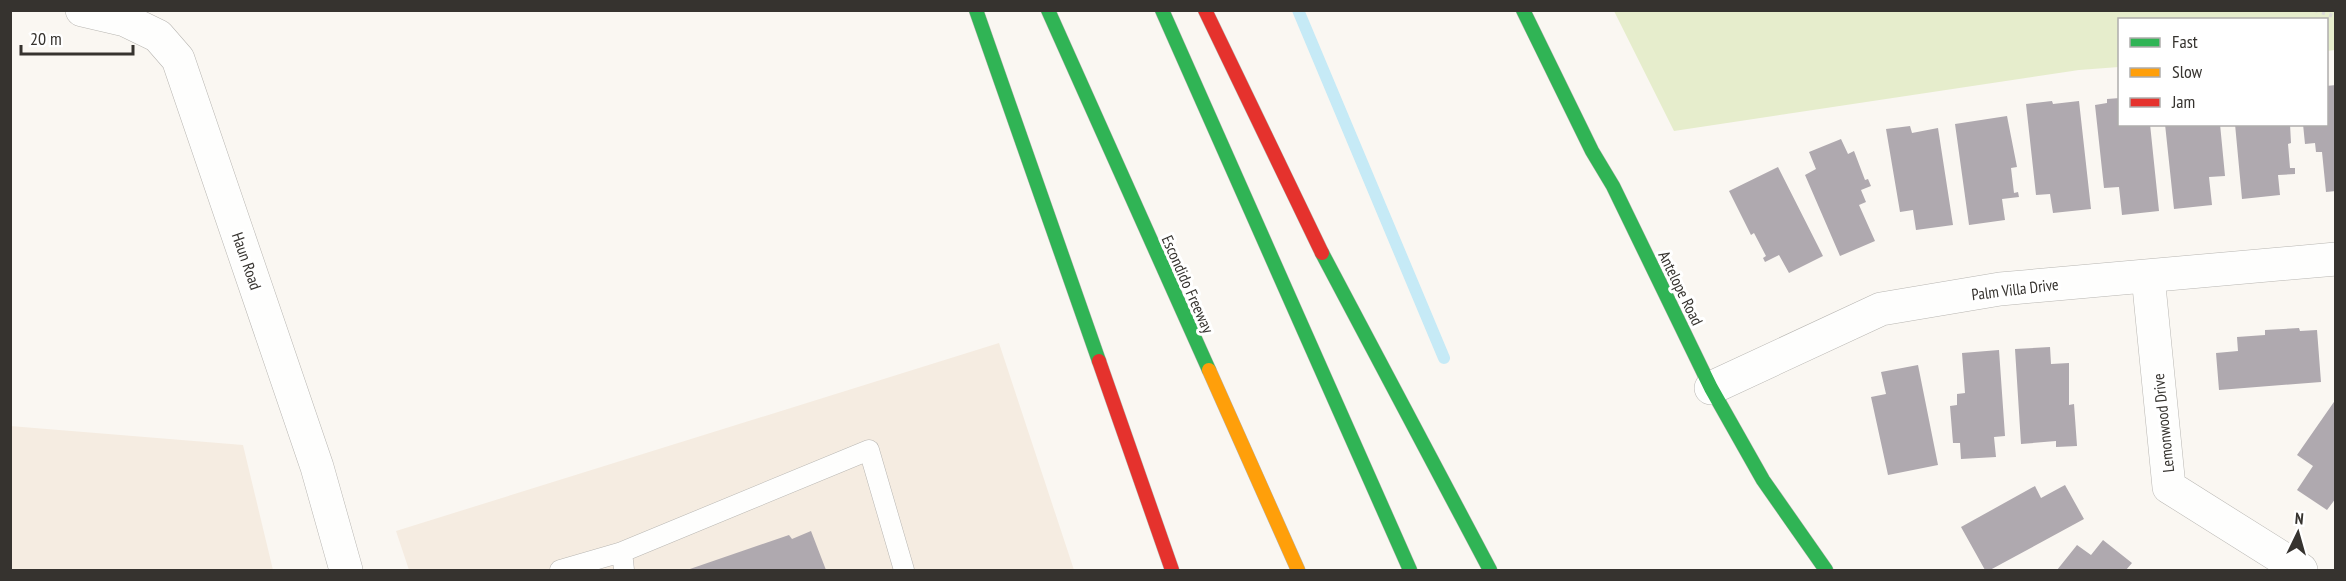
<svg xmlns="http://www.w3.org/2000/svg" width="2346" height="581" font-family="'PT Sans Narrow',sans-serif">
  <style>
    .built { fill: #f5ece1 }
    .green { fill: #e6edcc }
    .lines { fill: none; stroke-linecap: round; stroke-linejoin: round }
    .stream { stroke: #c6eaf6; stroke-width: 12 }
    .building { fill: #afa9af }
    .lane-casing { stroke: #b8b6b2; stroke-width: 21 }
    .street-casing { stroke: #b8b6b2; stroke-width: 34 }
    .fast-casing { stroke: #b8b6b2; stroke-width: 15 }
    .slow-casing { stroke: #b8b6b2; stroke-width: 15 }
    .jam-casing { stroke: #b8b6b2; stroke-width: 15 }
    .path { stroke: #dad9d8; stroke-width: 4; stroke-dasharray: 3 4.5; stroke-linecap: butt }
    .lane { stroke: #fefefd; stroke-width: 20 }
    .street { stroke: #fefefd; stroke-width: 33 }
    .fast { stroke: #30b455; stroke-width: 14 }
    .slow { stroke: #ff9f0a; stroke-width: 14 }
    .jam { stroke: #e5322d; stroke-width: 14 }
    .labels { text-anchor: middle; stroke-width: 6; stroke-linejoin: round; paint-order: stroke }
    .street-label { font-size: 16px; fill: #36332f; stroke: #fff }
  </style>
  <rect width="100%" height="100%" fill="#faf7f2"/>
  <path class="built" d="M999,343L1074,570H409L396,531Z
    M10,426L243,445L273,570H11Z"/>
  <path class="green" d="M1614,11H2335V50L2327,51L2326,20H2120L2119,67L2079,70L1674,131Z"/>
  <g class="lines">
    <path class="stream" d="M1298,10L1444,358"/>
  </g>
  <path class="building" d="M2336,85V191L2326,192L2322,152H2316L2315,143L2305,144L2303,124H2326V86Z
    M2120,98V124H2150L2159,211L2122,215L2119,187L2104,188L2095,105L2107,103V99Z
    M2052,101L2053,104L2079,101L2091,209L2053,213L2050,194L2036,195L2026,104Z
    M2007,116L2017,167L2011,168L2014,193L2018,192L2019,197L2002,199L2005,220L1969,225L1955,124Z
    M2165,124H2220L2225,176L2209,177L2212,205L2174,209Z
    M2235,124H2290L2291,143L2288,144L2290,168H2295V174L2278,175L2280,195L2242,199Z
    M1910,126L1912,133L1938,128L1953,225L1916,230L1913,210L1900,212L1886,129Z
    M1841,139L1848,154L1854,151L1865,180L1868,179L1871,186L1861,190L1866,202L1859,205L1875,241L1840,256L1805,175L1816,169L1809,152Z
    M1778,167L1823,256L1789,273L1779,255L1765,262L1763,258L1766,256L1754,233L1751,235L1729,191Z
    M2299,328L2300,331L2317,330L2321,382L2219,390L2216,353L2238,351L2237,337L2265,335V330Z
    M2050,347L2051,364L2069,363V405L2074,404L2077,446L2056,447V441L2021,444L2015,349Z
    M1999,350L2005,436L1994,437L1996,457L1961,459L1960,443H1953L1950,406L1957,405V394L1965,393L1962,353Z
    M1918,365L1938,465L1888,475L1871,397L1886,394L1881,372Z
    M2336,399V498L2327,510L2297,490L2313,466L2297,455Z
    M2065,485L2084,519L1990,570H1985L1961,527L2035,486L2041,498Z
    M811,531L826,570H687L789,535L792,539Z
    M2103,540L2132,563L2126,570H2057L2077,545L2091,555Z"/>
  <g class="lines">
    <g class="lane-casing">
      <path id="lane" d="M622,552L869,450L904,570
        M560,570L622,552L624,570"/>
    </g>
    <g class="street-casing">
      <path id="street" d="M82,10L125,20L158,36L178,59L317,467L346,570
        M2148,276L2169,487L2301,570
        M1711,388L1881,309L2000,289L2336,259"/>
    </g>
    <g class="fast-casing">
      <path id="fast" d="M976,10L1099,361
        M1048,10L1209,370
        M1162,10L1410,570
        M1523,10L1592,151L1613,186L1711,388L1763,480L1826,570
        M1322,253L1490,570"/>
    </g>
    <g class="slow-casing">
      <path id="slow" d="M1209,370L1298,570"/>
    </g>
    <g class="jam-casing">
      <path id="jam" d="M1205,10L1322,253
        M1099,361L1172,570"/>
    </g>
    <path class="path" d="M2315,10L2336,17"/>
    <use href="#lane" class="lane"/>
    <use href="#street" class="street"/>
    <use href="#fast" class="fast"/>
    <use href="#slow" class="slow"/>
    <use href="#jam" class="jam"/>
  </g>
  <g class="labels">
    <g class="street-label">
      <text transform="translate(247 261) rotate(71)" y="6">Haun Road</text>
      <text transform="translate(1188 284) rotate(66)" y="6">Escondido Freeway</text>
      <text transform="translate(1681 288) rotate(64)" y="6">Antelope Road</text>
      <text transform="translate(2015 289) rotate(-7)" y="6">Palm Villa Drive</text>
      <text transform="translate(2163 423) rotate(-96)" y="6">Lemonwood Drive</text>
    </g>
  </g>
  <rect width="2346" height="581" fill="none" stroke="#36332f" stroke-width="24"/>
  <rect x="2118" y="18" width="210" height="108" fill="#ffffff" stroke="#afadac" stroke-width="1.5"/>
  <rect x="2130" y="38" width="30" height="9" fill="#30b455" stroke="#afadac" stroke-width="1.5"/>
  <text x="2172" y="48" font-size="18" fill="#36332f">Fast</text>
  <rect x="2130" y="68" width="30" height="9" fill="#ff9f0a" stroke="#afadac" stroke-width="1.5"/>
  <text x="2172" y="78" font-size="18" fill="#36332f">Slow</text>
  <rect x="2130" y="98" width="30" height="9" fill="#e5322d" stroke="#afadac" stroke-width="1.5"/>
  <text x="2172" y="108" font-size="18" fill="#36332f">Jam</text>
  <g transform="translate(2298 533) rotate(5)" stroke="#ffffff" stroke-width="4.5" paint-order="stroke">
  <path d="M0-4.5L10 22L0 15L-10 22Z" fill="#36332f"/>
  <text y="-9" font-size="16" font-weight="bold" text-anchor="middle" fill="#36332f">N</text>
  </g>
  <path d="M21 45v9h112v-9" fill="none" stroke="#36332f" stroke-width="3"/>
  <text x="30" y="45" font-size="18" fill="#36332f" stroke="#ffffff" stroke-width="4.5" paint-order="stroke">20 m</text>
</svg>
